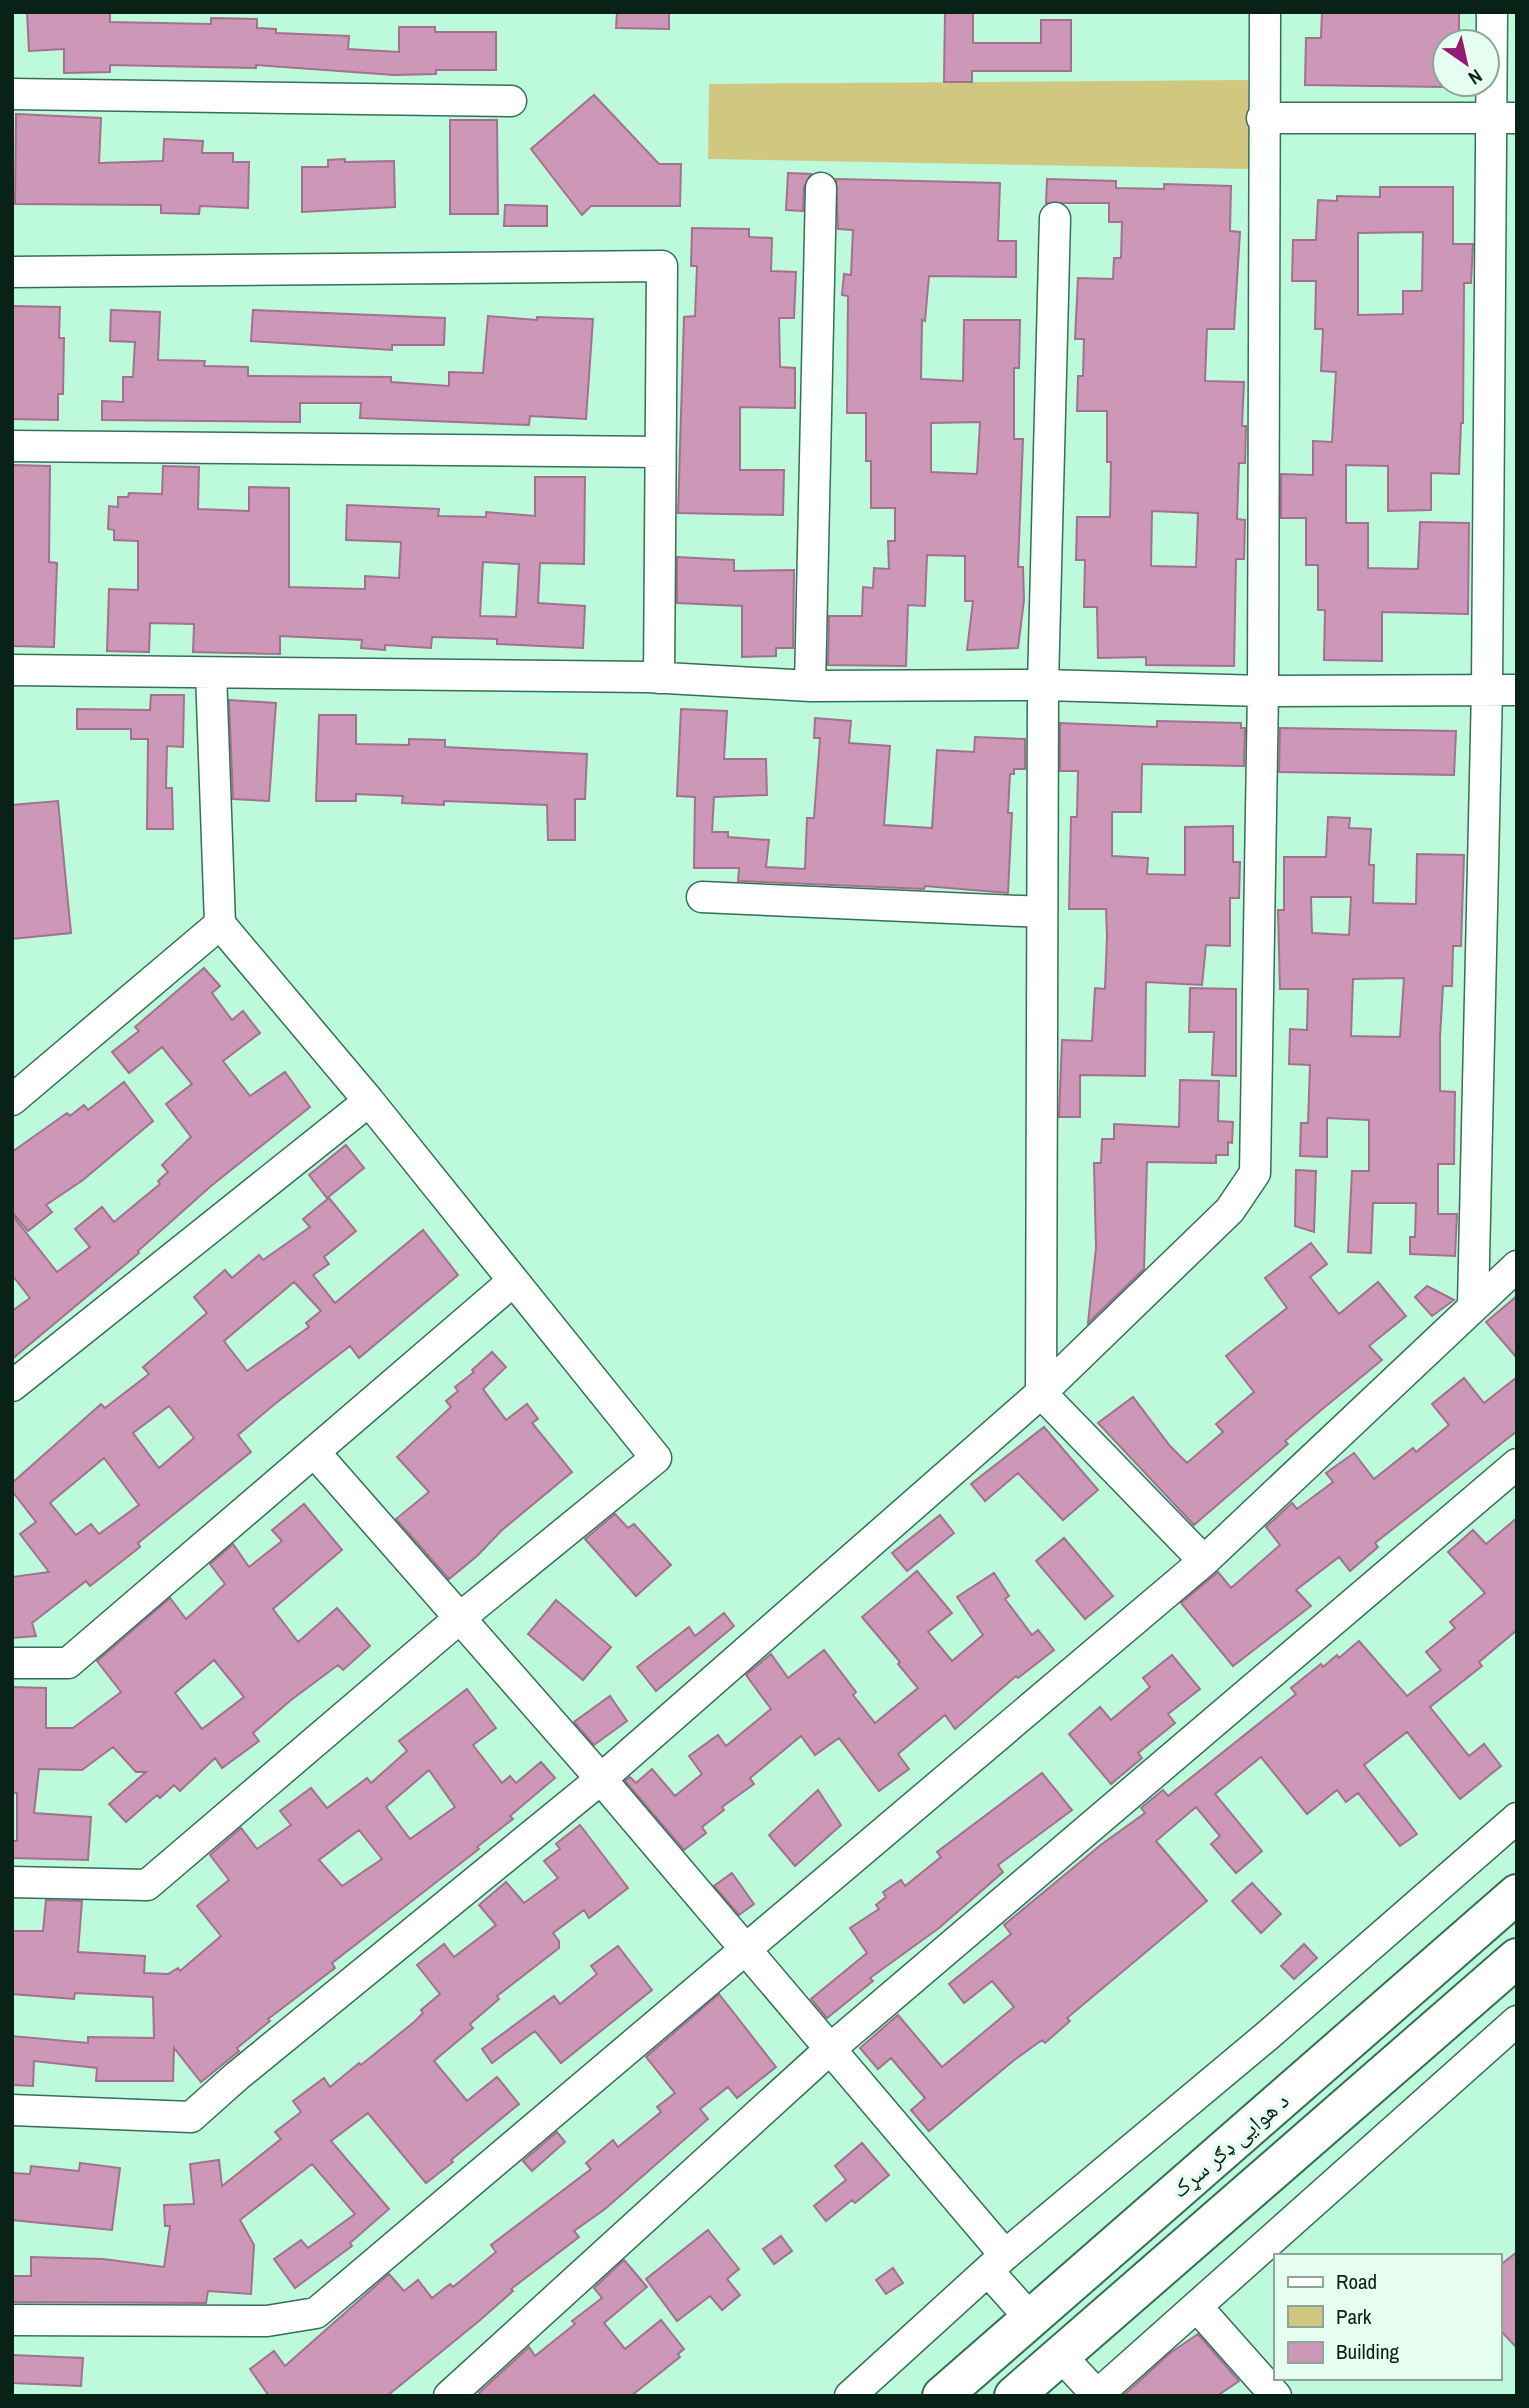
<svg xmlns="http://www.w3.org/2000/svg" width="1529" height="2408" font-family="'Archivo Narrow','Noto Naskh Arabic',sans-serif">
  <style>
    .green { fill: #d0c880 }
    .building { fill: #cd98b7; stroke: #a3718e; stroke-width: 2; fill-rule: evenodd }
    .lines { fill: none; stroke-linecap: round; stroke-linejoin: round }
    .minor-casing { stroke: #356f56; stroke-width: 33 }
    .major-casing { stroke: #356f56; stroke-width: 42 }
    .minor { stroke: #fff; stroke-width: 30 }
    .major { stroke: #fff; stroke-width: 38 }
    .labels { text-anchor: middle; stroke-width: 7; stroke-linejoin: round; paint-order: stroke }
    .street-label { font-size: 23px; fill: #092217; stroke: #e6fdf1 }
  </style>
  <rect width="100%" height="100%" fill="#bcfadb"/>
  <path class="green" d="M1248,80L1249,169L708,159L709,84Z"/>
  <path class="building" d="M110,12V22L211,24V18L257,19V28L276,29V33L349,36L348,49L399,52V27H435V32H496V70H436V74L394,75L256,65V68L110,65V72L64,73V49L29,51L27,13Z
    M617,12H669V29L616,28Z
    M945,12H973V43H1041V20H1071V71H972V82H944Z
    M1322,12H1459V42H1445V87L1305,85L1306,38H1321Z
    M594,95L659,164H681L680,206H591L582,215L531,149Z
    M16,114L101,118L99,163L163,161L164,139L203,141L202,153H233V162H249L248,208L200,206L199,214L161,213V205L15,204Z
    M450,120H497L498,214H450Z
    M345,159V162L394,161L395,207L302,212V167H328V160Z
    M788,173L811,174L804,187L803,211L786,210Z
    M836,179L1000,183L998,241H1016V277L929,276L925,321L922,320L921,379L963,381L964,320H1020L1019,368H1014V439H1023L1018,567H1023L1024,600L1018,648L967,650L973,601H965V556L927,555L925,606L908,605L906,666L828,665L829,616H862L863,587L873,588L874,568L889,569L888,541H895V508H871V461H866V413H847L848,296L842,295L844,274L851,275L853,230L838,229ZM980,422L977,474L931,472V423Z
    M1047,179L1116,181V188L1164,189V184L1231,186L1230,231L1240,232L1234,329H1207L1205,381L1244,382L1242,426H1246L1245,463H1239L1237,519L1245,520L1244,559H1236L1234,666L1146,665V657L1098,658L1097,607H1084L1085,560H1076L1077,517H1110L1111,462H1107V411H1077L1078,376H1083L1084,339H1075L1078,278L1113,279L1114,258H1121L1122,222H1109V203H1046ZM1152,511L1198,513L1196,567L1151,566Z
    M1380,187H1453V244H1473L1471,283H1464L1463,423H1461L1459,474L1431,473V510L1388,511V466L1346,465V523H1368V568L1418,569L1420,522L1469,523L1468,614L1382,612V661L1324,660L1325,610H1318V565H1306V518H1281V474L1313,475V441L1332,442L1336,372L1321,371L1323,329H1315L1316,281H1292L1293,240H1316L1318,200L1337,201V196L1380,197ZM1423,232L1422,291H1403V314L1358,315V233Z
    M505,205L547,206V226H504Z
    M692,228L749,229V237L772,238L771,271L796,272L794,318H779L780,367L795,368V408L740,407V470H784L783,515L678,513L684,317L695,316L697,266H691Z
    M13,306L60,307L59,338H64L63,394H58V420L12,419Z
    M111,310L160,312L158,360L205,361L204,366L248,367V376L391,377V382L449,386V372L483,373L488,316L537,320V317L593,319L586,419L530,416L529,425L360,418L361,403H300V422L102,420V401L123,402V377H133L135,342L110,341Z
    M253,310L445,318L444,345H392V350L251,341Z
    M12,465L50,466L49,562L57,563L54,647L12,646Z
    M163,466L199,467L198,509L249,511V487L289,488V587L365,589V576L399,578L401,542L346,540L347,505L439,509L438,516L486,517V512L535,516V477H585L584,564L540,563L538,603L585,606L583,648L497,644V639L432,637L431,648L385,645V650L361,648L362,640L280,636V654L193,652L194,624L150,623L149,652L107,651L109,589L138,590V541L114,540V530L108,529L109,506L118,507V497H128L129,493L162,494ZM483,562L519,564L516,617L480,616Z
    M677,557L734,560V571L794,570L793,648H776V656L742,657V606L677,603Z
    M151,695H184L183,747L167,746L166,788H172L173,829H147L148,739H131V729H77V709L150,710Z
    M229,700L276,703L269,801L233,799Z
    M681,709L727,711L724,759H766L767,795L714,797L712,832H728V837L769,840L766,867L805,869L807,818H814L820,738H814L815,718L851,721L849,743L890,746L884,825L932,828L937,750L974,752L975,737L1025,739V769H1014V774H1010L1008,813H1012L1008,893L925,886L924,889L738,881L739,868H694L695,797L677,796Z
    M319,715H356V744L409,745V739L445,740V747L587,754L585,799H575V840H548L547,805L444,801V805L402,803L403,796L356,794V801H316Z
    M1157,721L1241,723V728H1245L1244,766L1142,764L1141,812H1112V856L1148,858L1147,874L1185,875V827L1233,826V862H1240L1239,898H1230V946L1206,945L1202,985L1146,982L1145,1076L1080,1075V1117H1059L1062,1040L1092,1041L1095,988L1105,989L1107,936L1106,909H1069L1071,817H1077L1078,771H1060V723L1157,727Z
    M1280,728L1456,731L1454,775L1279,772Z
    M58,801L71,933L12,939V805Z
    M1328,817L1350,818L1349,828L1371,829L1369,865H1374L1373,903L1416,904L1417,854L1464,855L1461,946H1453L1452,986H1443L1440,1037V1091L1455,1092L1454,1164H1438V1214H1457L1455,1256L1410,1254V1237H1415L1416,1203H1373L1371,1253L1348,1252L1352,1171H1369V1120L1327,1118V1157L1300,1156L1301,1123H1308L1310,1065L1289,1064L1290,1029L1307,1030L1308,989H1280L1278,910H1284V857H1326ZM1311,897H1351L1349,935L1312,933ZM1404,978L1400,1037L1351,1036L1353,979Z
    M204,968L220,986L212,993L232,1020L243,1011L260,1033L223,1061L250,1096L285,1072L310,1107L211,1186L138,1251L139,1253L12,1359V1311L30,1298L12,1275V1215L57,1272L90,1247L75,1229L102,1207L114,1222L160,1184L158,1181L168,1172L162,1165L191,1137L166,1104L192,1084L162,1047L129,1073L112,1052L139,1031L135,1027Z
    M1190,988L1236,989V1076L1212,1075L1214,1032H1189Z
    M1180,1080L1219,1081L1218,1121L1233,1122L1232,1143L1228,1142V1155H1216V1163L1147,1162L1144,1269L1088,1323L1096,1248L1094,1163H1101L1102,1139H1114V1124L1179,1127Z
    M124,1082L153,1121L83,1180L46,1205L52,1212L28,1231L12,1212V1152L67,1113L70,1116L84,1105L88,1110Z
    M346,1145L364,1168L327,1198L309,1175Z
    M1296,1170L1316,1171L1314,1232L1295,1226Z
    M329,1198L356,1231L324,1257L329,1264L313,1275L335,1303L423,1230L458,1275L359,1358L350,1346L276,1403L238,1435L251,1452L138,1543L140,1547L90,1586L86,1581L32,1623L36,1636L12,1638V1577L49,1572L20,1534L36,1522L12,1491V1483L101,1404L105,1408L149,1374L143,1367L207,1313L194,1297L225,1270L232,1278L259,1255L263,1260L310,1227L303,1219ZM294,1282L321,1311L306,1323L309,1327L247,1371L224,1341ZM169,1406L194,1438L159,1468L133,1433ZM104,1458L139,1505L99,1534L91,1524L76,1535L50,1503Z
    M1311,1243L1327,1264L1310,1277L1339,1314L1378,1282L1406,1316L1369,1346L1382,1360L1320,1411L1285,1441L1288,1444L1194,1525L1098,1423L1133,1397L1170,1446L1187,1463L1223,1432L1216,1424L1254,1392L1226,1356L1287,1308L1265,1278Z
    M1427,1286L1454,1300L1432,1316L1415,1297Z
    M1517,1296V1358L1486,1322Z
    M492,1352L506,1367L483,1389L506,1420L527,1404L538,1419L532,1423L572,1472L502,1530L477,1556L449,1579L396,1519L429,1492L397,1457L451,1407L446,1401L458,1391L455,1387L474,1372L472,1370Z
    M1517,1377V1431L1375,1543L1378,1547L1350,1571L1339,1557L1296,1590L1311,1606L1233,1666L1181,1603L1218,1572L1231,1588L1280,1545L1266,1527L1292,1503L1297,1509L1333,1482L1326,1473L1354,1453L1374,1479L1413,1448L1416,1452L1449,1425L1432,1404L1464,1378L1484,1403Z
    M1044,1427L1098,1490L1063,1520L1018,1473L985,1501L971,1484Z
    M304,1504L342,1550L273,1609L298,1642L337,1608L370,1646L343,1670L338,1665L291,1700L253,1733L259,1741L222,1768L215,1758L180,1791L174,1785L160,1798L157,1795L126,1822L109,1804L146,1772H136L113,1747L82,1770L39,1769L34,1813L91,1817L88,1860L12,1858V1841H17V1793H12V1687L46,1688V1728H73L121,1692L97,1661L170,1598L186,1619L225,1584L210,1564L233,1544L249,1567L282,1541L272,1530ZM214,1660L244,1697L202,1729L175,1693Z
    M615,1514L628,1528L634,1524L671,1565L636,1596L585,1539Z
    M940,1515L954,1533L907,1571L892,1553Z
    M1517,1518V1630L1479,1662L1482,1666L1430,1707L1469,1756L1484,1744L1501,1766L1460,1799L1407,1732L1364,1765L1417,1834L1400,1846L1358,1793L1346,1802L1337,1790L1307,1814L1261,1757L1215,1794L1262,1851L1236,1873L1211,1844L1220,1836L1196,1807L1156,1841L1207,1901L1067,2018L1070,2021L1045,2043L1042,2040L1013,2061L929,2131L911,2110L925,2098L891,2058L878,2069L860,2048L898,2015L942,2067L1014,2007L992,1981L964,2003L949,1984L1011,1934L1004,1925L1102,1844L1145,1813L1141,1808L1163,1790L1168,1796L1296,1694L1291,1688L1321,1664L1323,1667L1337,1655L1339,1658L1359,1641L1407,1696L1441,1670L1426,1652L1455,1628L1450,1622L1485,1593L1448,1552L1473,1530L1486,1544Z
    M1064,1538L1113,1596L1085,1619L1036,1561Z
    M917,1571L952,1613L928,1632L952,1661L983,1635L957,1597L994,1573L1009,1596L1005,1599L1032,1635L1038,1630L1054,1650L1018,1678L1016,1676L955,1729L945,1715L898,1754L909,1769L879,1791L839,1738L815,1755L801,1736L750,1778L754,1784L722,1807L724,1810L702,1827L706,1833L684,1850L625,1781L630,1777L636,1783L652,1769L675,1796L702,1774L689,1756L718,1735L726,1746L771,1709L746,1675L771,1654L788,1678L824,1650L856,1692L853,1695L875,1723L918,1688L898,1664L900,1662L862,1617Z
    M556,1600L611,1647L583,1680L528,1634Z
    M724,1613L734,1626L656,1691L637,1667L689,1627L695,1636Z
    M1172,1655L1200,1689L1168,1714L1175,1723L1138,1753L1142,1758L1111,1784L1069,1734L1100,1707L1111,1720L1150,1687L1143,1678Z
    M467,1689L496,1728L473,1745L502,1783L510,1776L516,1783L541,1762L555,1778L510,1816L513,1819L477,1847L479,1849L332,1963L335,1968L268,2019L270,2021L237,2048L239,2051L201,2082L174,2048L173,2081H96L97,2068L34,2061L33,2086L12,2085V2036L88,2043V2037L154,2038L153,1997L75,1993L74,1999L12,1994V1931H43L46,1900L82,1901L78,1952L145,1956L144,1973L168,1974L178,1968L180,1971L221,1936L197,1906L229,1880L210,1855L241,1828L257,1849L291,1825L280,1811L311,1788L327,1808L367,1778L371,1783L407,1751L399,1741ZM429,1770L455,1807L410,1839L386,1807ZM359,1830L382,1859L342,1886L319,1860Z
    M610,1696L627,1721L594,1745L574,1722Z
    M1042,1773L1072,1810L998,1865L1003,1872L939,1928L870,1978L873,1981L827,2018L811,1999L867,1953L850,1928L879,1909L876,1905L886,1897L883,1892L901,1880L905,1886L941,1857L937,1852Z
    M818,1790L841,1825L795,1866L769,1835Z
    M580,1825L628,1888L589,1918L584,1910L553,1933L559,1941V1948L497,1996L499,1999L470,2024L473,2028L434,2061L467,2101L497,2077L519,2104L451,2160L453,2162L426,2183L368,2113L331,2141L389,2209L350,2243L352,2246L295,2288L274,2259L301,2240L308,2248L355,2214L312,2164L240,2220L254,2245L251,2294L208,2291L206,2303L12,2302V2276H31V2257L103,2259L164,2267L170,2226H165L164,2205L194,2204L190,2164L219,2160L222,2186L281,2139L275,2132L301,2112L293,2101L324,2078L330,2087L359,2063L361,2065L414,2022L423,2013L421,2010L440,1994L417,1965L444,1944L454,1957L496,1925L479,1905L506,1882L524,1903L558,1878L544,1861L560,1849L556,1844Z
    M732,1873L754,1904L739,1915L714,1886Z
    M1252,1883L1281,1914L1261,1933L1232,1901Z
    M1304,1944L1317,1958L1294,1979L1281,1966Z
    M618,1946L652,1990L561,2063L535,2031L492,2063L482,2049L554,1996L560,2004L597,1974L591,1966Z
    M719,1994L776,2067L737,2098L728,2087L700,2109L708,2119L605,2209L574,2231L579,2237L511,2289L513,2291L479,2321L387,2396H269L250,2369L274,2351L285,2366L389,2274L404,2291L418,2280L432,2298L450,2284L453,2287L496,2252L491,2245L591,2169L586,2163L613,2140L618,2147L661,2112L657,2107L675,2093L646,2057Z
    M557,2132L565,2142L532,2171L523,2161Z
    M862,2143L889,2175L855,2203L852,2200L826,2221L814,2206L846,2180L835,2166Z
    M80,2163L120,2168L112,2230L12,2220V2173L30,2174L31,2166L79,2171Z
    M708,2230L739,2269L727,2279L740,2295L722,2310L710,2296L677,2321L646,2279Z
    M781,2236L792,2251L774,2264L763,2249Z
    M1517,2252V2348L1499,2329V2266Z
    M624,2260L647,2287L604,2323L625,2349L661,2320L684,2349L678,2354L680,2357L631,2396H481L479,2393L529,2347L535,2356L575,2324L572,2321L602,2298L594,2288Z
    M893,2268L903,2283L886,2294L876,2280Z
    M1198,2334L1239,2381L1217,2396H1123L1170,2353Z
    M12,2355L83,2358L81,2386L12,2383Z"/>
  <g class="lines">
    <g class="minor-casing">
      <path id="minor" d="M12,94L511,101
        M1262,118H1517
        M1055,218L1043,685L1041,1393L1204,1561
        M12,272L662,266L659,678
        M12,446L660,452
        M12,670L648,677L810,686L1043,685L1263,691L1517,690
        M810,686L821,188
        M702,897L1042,912
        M12,1100L220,924L211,673
        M1473,1304L1487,689L1492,12
        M12,1386L369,1101
        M316,1454L601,1779L1005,2255
        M12,1663H68L512,1282
        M12,1882L147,1885L461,1617L656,1458L369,1101L220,924
        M12,2110L191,2117L237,2076L601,1779L1041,1393L1230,1210L1255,1173L1263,691L1265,12
        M988,2271L1031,2319
        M1198,2308L1276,2396
        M12,2320L267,2321L316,2313L1204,1561L1517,1266
        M1061,2356L1098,2396
        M449,2396L830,2049L1517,1464
        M850,2396L1005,2255L1267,2036L1517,1818
        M1096,2396L1517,2021"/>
    </g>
    <g class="major-casing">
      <path id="major" d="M942,2396L1517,1894
        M1014,2396L1517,1958"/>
    </g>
    <use href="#minor" class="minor"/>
    <use href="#major" class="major"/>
  </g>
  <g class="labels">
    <g class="street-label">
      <text transform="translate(1230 2145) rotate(-41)" y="8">د هوایی ډګر سړک</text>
    </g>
  </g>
  <rect width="1529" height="2408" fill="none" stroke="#092217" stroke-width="28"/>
  <rect x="1274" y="2254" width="228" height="126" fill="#e6fdf1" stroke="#8ea59a" stroke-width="2"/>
  <rect x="1288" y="2277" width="35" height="10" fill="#ffffff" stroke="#8ea59a" stroke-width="2"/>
  <text x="1336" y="2289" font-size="21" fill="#092217">Road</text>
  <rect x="1288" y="2306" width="35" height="21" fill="#d0c880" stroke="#8ea59a" stroke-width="2"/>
  <text x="1336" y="2324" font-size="21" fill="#092217">Park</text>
  <rect x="1288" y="2342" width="35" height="21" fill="#cd98b7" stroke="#8ea59a" stroke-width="2"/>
  <text x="1336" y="2359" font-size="21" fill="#092217">Building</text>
  <g transform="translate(1466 63) rotate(146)"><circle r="33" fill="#e6fdf1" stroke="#8ea59a" stroke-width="2"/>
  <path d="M0-5L12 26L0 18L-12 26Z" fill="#961972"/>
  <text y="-10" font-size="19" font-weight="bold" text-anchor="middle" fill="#092217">N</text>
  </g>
</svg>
